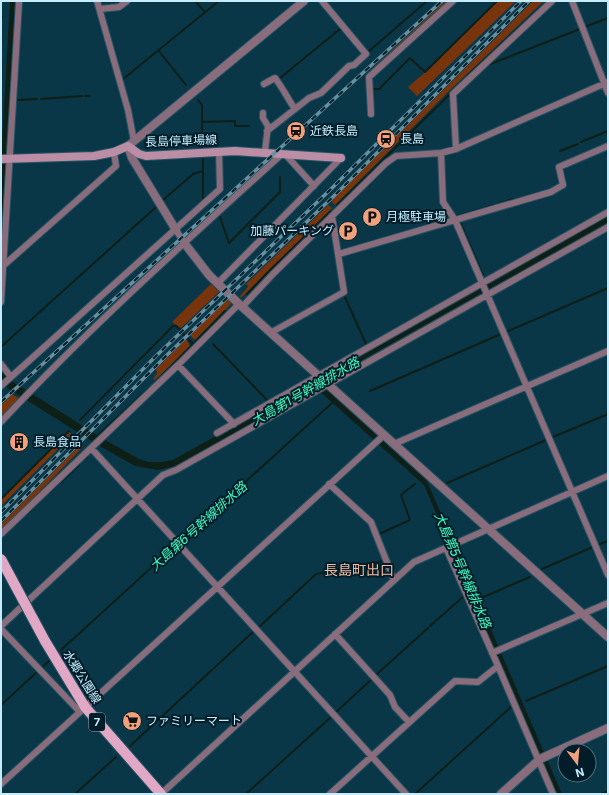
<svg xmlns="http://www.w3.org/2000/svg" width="609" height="795" font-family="Inter,'Noto Sans JP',sans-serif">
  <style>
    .green { fill: #78340c }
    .water { fill: #0e1f18 }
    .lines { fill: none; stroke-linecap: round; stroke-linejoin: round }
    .stream { stroke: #0e1f18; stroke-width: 2 }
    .minor-casing { stroke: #275464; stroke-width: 8 }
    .tertiary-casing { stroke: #275464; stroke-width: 10 }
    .secondary-casing { stroke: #275464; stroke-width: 10 }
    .primary-casing { stroke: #275464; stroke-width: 12 }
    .minor { stroke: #896d7c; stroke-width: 6 }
    .tertiary { stroke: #896d7c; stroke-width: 8 }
    .secondary { stroke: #bb8ea6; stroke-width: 8 }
    .primary { stroke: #e1a8c6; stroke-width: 10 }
    .rail-casing { stroke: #6690a0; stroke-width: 3.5 }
    .rail { stroke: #001d29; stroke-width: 2; stroke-dasharray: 6; stroke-linecap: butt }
    .primary-bridge-casing { stroke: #275464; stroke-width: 12; stroke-linecap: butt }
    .primary-bridge { stroke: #e1a8c6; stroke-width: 10 }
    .labels { text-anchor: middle; stroke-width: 4; stroke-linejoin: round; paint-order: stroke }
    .shield { fill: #001d29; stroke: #8baebd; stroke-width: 1 }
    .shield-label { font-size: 11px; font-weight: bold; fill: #c6ecfc }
    .poi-label { font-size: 12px; fill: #c6ecfc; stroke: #001d29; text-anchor: start }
    .street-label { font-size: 12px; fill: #c6ecfc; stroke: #001d29 }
    .water-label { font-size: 13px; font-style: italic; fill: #3efdc1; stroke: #001d29 }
    .quarter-label { font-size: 14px; fill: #f5b99d; stroke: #001d29 }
  </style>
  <rect width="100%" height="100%" fill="#093747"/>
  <path class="green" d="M445,1H451L366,74Z
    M498,1H516L417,96L408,87L429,69Z
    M533,1H544L449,91L335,205L331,201Z
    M328,205L332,208L241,298L240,296L248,287L246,284Z
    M211,284L219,292L181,328L172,322Z
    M228,299L231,304L195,340L190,335Z
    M186,339L190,346L155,380L153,379L157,373L156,369Z
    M12,394L20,399L1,421V405Z
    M69,432L72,435L1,506V500Z
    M81,444L83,447L1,531V524Z"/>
  <path class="water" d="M10,1H14L15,3L1,258V161Z
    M608,216V223L328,379L321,385L427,481L562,794H556L424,485L316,388L177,466L158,470L135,466L98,445L6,387L1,382V368L7,378L105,440L139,459L149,462H162L173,460Z"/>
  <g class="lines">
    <path class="stream" d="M195,1L205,12
      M1,17H2
      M587,26L608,18
      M158,50L186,85
      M368,52L427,1
      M488,65L580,29
      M468,75L542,6
      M280,78L340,29
      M123,79L219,1
      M372,89H379L410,58L425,72L497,1
      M85,96H90
      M41,99L82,96
      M18,100L37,99
      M198,100L202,105V149
      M202,122L235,121V126H249
      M581,142L608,131
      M560,151L578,144
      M203,157V201
      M163,200L193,174L203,171
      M498,204L513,199
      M337,205L451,93
      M457,216L494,205
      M220,217L229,243L280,192V177
      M442,221L449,219
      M460,222L483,275
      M247,294L266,274L330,212
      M344,295L366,344
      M508,331L608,288
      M213,344L268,401
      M2,346L155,208
      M157,381L225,311
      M370,391L501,334
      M80,420L173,326H176L193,344
      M96,437L148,389
      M553,437L608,414
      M83,460L87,457
      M61,482L79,465
      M447,483L546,440
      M50,492L57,485
      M1,499L69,431
      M29,512L41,500
      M379,534L410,520L401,495L415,484
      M600,544L608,541
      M542,569L593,547
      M481,598L530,577
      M430,626L464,596
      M259,627L316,574L383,561
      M61,650L333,402
      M376,675L428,628
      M526,701L608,666
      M1,705L49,661
      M336,712L372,679
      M130,746L254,631
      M75,794L116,757
      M246,794L332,716
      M415,794L512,706
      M602,794L608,791"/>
    <g class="minor-casing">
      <path id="minor" d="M97,1L128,110L134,141
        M572,1L608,93
        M100,9L119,7L127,1
        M264,84L275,78C283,88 287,98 295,109
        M263,113V118L268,126L265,151
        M371,114L369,77L453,1
        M267,131L309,98L321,93L349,66L354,65L366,54L322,1
        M456,149L453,94L552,1
        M441,153L443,202L455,220L608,575
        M285,154L314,186
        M176,230L185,244
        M339,254L551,192L563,185L559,167L608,146
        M3,266L116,166L114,152
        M218,283L341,158
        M1,302L19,2
        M243,306L273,274L386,163L396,156L441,153L456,149L608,82
        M272,332L344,292L332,216
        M1,364L11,377
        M178,365L234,424
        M1,386L220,189L219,151
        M1,422C89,328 186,241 282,154
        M217,433L608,212
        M394,444L608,351
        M91,448L406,794
        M329,484L371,522L394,580
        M1,534L178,365L239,304
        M1,626L163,475L176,470L608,227
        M1,629L80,712
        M335,634L390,695L395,707L409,722
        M492,653L608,603
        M498,666L553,794
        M1,784L384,435
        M161,794L414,562L608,476
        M330,794L455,681L478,682L498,666L446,548"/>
    </g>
    <g class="tertiary-casing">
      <path id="tertiary" d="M176,230L132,158L128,146L304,1
        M185,244L209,275L239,304L608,637
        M501,794L540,759L608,728"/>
    </g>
    <g class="secondary-casing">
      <path id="secondary" d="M1,159L94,156L114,152L128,146L139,154L146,156L235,151L341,158"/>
    </g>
    <g class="primary-casing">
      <path id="primary" d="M45,641L85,707L161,794"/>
    </g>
    <use href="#minor" class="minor"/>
    <use href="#tertiary" class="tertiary"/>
    <use href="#secondary" class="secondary"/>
    <use href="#primary" class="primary"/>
    <g class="rail-casing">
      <path id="rail" d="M1,402L442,1
        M1,512L156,356L331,189L521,1
        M1,521L167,355L337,193L529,1"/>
    </g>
    <use href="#rail" class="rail"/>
    <g class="primary-bridge-casing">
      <path id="primary-bridge" d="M1,559L45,641"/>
    </g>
    <use href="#primary-bridge" class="primary-bridge"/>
  </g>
  <defs>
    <g id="station-disc" transform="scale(1)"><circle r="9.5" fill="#f1a17b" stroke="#001d29"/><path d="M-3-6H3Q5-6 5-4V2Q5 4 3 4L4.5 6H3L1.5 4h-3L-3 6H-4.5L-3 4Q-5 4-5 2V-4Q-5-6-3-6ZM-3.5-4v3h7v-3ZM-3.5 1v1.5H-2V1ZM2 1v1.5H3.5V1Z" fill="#111"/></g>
    <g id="parking-disc" transform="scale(1)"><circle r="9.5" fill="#f1a17b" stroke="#001d29"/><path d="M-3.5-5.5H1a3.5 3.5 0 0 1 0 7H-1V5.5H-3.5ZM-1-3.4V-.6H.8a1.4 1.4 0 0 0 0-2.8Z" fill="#111"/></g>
    <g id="building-disc" transform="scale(1)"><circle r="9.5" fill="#f1a17b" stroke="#001d29"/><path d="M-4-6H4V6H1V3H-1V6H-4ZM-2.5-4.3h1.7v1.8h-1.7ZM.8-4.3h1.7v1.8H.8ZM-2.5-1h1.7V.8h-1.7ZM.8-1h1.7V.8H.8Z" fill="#111"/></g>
    <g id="supermarket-disc" transform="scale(1)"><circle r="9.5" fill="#f1a17b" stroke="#001d29"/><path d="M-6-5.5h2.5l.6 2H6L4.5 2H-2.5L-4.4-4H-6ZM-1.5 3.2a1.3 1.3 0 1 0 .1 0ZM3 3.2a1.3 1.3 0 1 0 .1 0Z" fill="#111"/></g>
  </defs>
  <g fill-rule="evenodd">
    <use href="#station-disc" x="296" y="131"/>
    <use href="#station-disc" x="386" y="139"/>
    <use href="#parking-disc" x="372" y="217"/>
    <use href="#parking-disc" x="348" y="231"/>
    <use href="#building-disc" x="19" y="442"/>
    <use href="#supermarket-disc" x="132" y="721"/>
  </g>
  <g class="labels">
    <rect class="shield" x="89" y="713" width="16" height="18" rx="3"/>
    <g class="shield-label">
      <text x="97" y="726">7</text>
    </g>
    <g class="poi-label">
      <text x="310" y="135">近鉄長島</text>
      <text x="400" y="143">長島</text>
      <text x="386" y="221">月極駐車場</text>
      <text x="334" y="235" text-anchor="end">加藤パーキング</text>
      <text x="33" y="446">長島食品</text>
      <text x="146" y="725">ファミリーマート</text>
    </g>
    <g class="street-label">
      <text transform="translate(181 141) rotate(-2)" y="4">長島停車場線</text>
      <text transform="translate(82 677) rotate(58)" y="4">水郷公園線</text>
    </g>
    <g class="water-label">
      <text transform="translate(305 391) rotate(-30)" y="5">大島第1号幹線排水路</text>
      <text transform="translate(198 526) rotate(-42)" y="5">大島第6号幹線排水路</text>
      <text transform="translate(463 570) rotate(67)" y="5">大島第5号幹線排水路</text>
    </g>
    <g class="quarter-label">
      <text x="359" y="575">長島町出口</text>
    </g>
  </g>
  <rect width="609" height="795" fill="none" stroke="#c6ecfc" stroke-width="4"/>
  <g transform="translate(577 763) rotate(164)"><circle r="19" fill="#001d29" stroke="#4f707d"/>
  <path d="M0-3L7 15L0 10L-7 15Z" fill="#f1a17b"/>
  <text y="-6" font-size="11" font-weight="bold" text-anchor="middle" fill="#c6ecfc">N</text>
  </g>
</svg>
